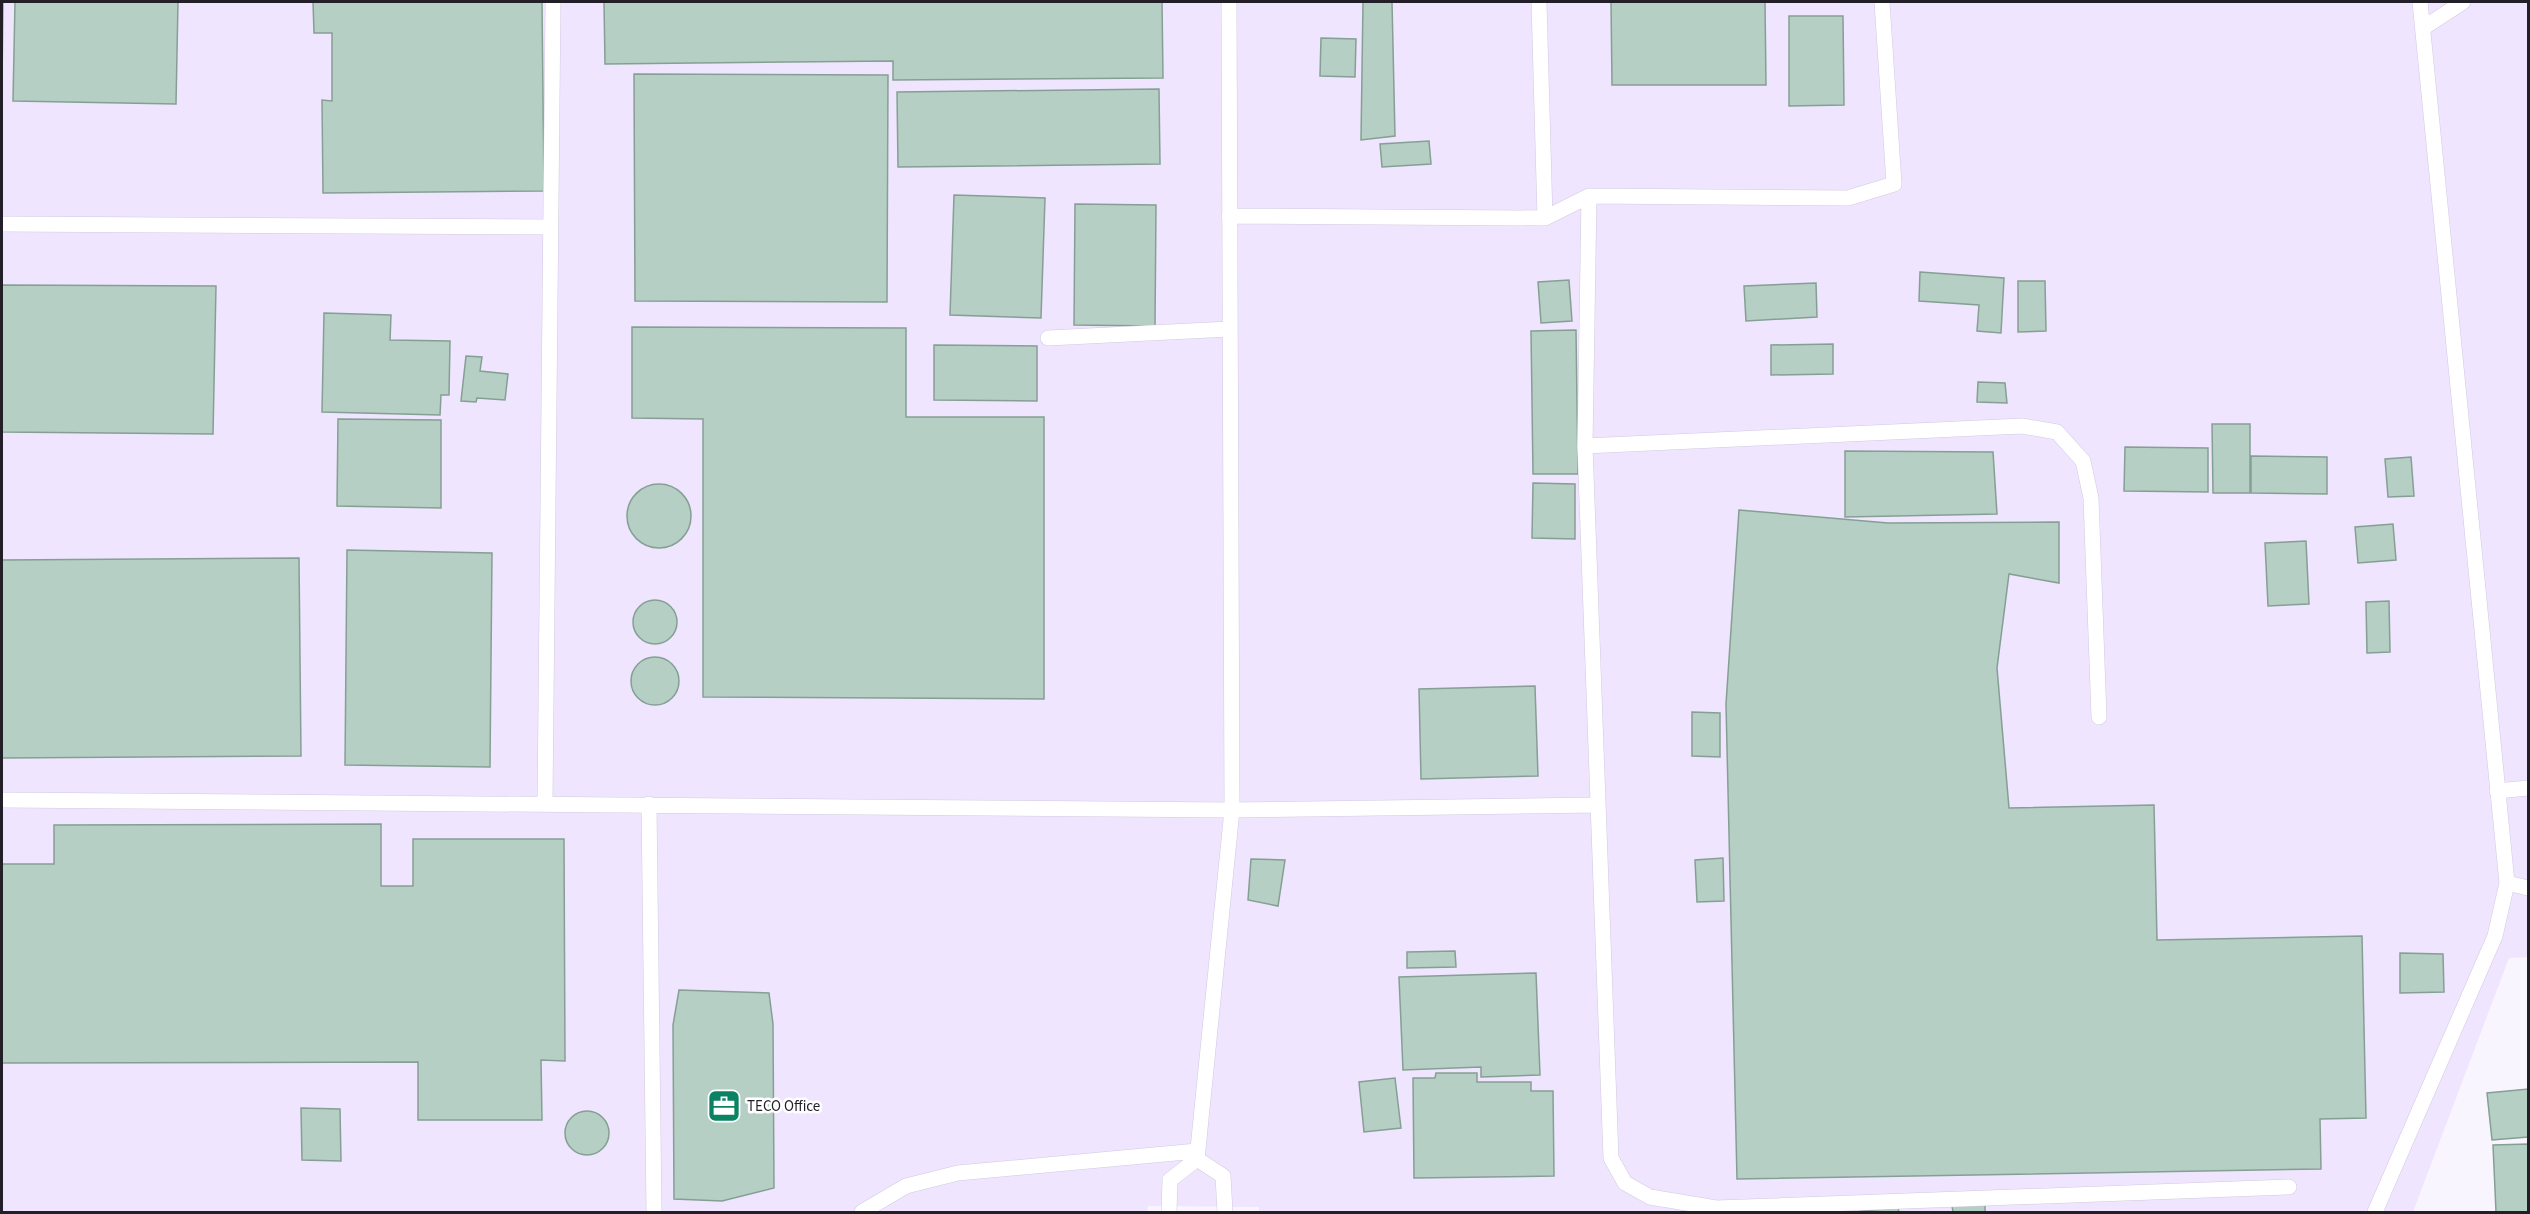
<svg xmlns="http://www.w3.org/2000/svg" width="2530" height="1214" font-family="'Source Sans 3',sans-serif">
  <style>
    .built { fill: #efe5fe }
    .building { fill: #b5cfc4; stroke: #869f94; stroke-width: 1.5 }
    .lines { fill: none; stroke-linecap: round; stroke-linejoin: round }
    .lane-casing { stroke: #d2c9e0; stroke-width: 16 }
    .lane { stroke: #fff; stroke-width: 15 }
    .labels { text-anchor: middle; stroke-width: 5; stroke-linejoin: round; paint-order: stroke }
    .poi-label { font-size: 15px; fill: #221f28; stroke: #fff; text-anchor: start }
  </style>
  <rect width="100%" height="100%" fill="#f9f5ff"/>
  <path class="built" d="M2,2H2528V957L2509,958L2413,1212H1259V1207L1148,1206L1147,1212H2Z"/>
  <path class="building" d="M2,2H3L2,85Z
    M15,2H178L176,104L13,101Z
    M313,2H542L544,191L323,193L322,100L332,101V33H314Z
    M604,2H1162L1163,78L893,80V61L605,64Z
    M1363,2H1392L1395,136L1361,140Z
    M1611,2H1765L1766,85H1612Z
    M1789,16H1843L1844,105L1789,106Z
    M1321,38L1356,39L1355,77L1320,76Z
    M634,74L888,75L887,302L635,301Z
    M1159,89L1160,164L898,167L897,92Z
    M1429,141L1431,164L1382,167L1380,144Z
    M954,195L1045,198L1041,318L950,315Z
    M1075,204L1156,205L1155,326L1074,325Z
    M1920,272L2004,278L2001,333L1977,331L1979,305L1919,301Z
    M1569,280L1572,321L1541,323L1538,282Z
    M2018,281H2045L2046,331L2018,332Z
    M1816,283L1817,317L1746,321L1744,286Z
    M2,285L216,286L213,434L2,432Z
    M324,313L391,315L390,340L450,341L449,395H441L440,415L322,412Z
    M632,327L906,328V417H1044V699L703,697V419L632,418Z
    M1576,330L1578,474H1533L1531,331Z
    M1833,344V374L1771,375V345Z
    M934,345L1037,346V401L934,400Z
    M466,356L482,357L480,371L508,374L505,400L477,398L476,402L461,401Z
    M1978,382L2005,383L2007,403L1977,402Z
    M338,419L441,420V508L337,506Z
    M2212,424H2250V493H2213Z
    M2125,447L2208,448V492L2124,491Z
    M1845,451L1993,452L1997,514L1845,517Z
    M2251,456L2327,457V494L2251,493Z
    M2411,457L2414,496L2388,497L2385,459Z
    M1533,483L1575,484V539L1532,538Z
    M627 516a32 32 0 1 1 64 0a32 32 0 1 1-64 0Z
    M1739,510L1888,523L2059,522V583L2009,574L1997,668L2009,808L2154,805L2157,940L2362,936L2366,1118L2320,1119L2321,1169L1737,1179L1726,704Z
    M2393,524L2396,560L2358,563L2355,527Z
    M2306,541L2309,604L2268,606L2265,543Z
    M347,550L492,553L490,767L345,765Z
    M299,558L301,756L2,758V560Z
    M633 622a22 22 0 1 1 44 0a22 22 0 1 1-44 0Z
    M2389,601L2390,652L2367,653L2366,602Z
    M631 681a24 24 0 1 1 48 0a24 24 0 1 1-48 0Z
    M1535,686L1538,776L1421,779L1419,689Z
    M1692,712L1720,713V757L1692,756Z
    M381,824V886H413V839H564L565,1061L541,1060L542,1120H418V1062L2,1063V864H54V825Z
    M1723,858L1724,901L1697,902L1695,860Z
    M1251,859L1285,860L1278,906L1248,900Z
    M1455,951L1456,967L1407,968V952Z
    M2400,953L2443,954L2444,992L2400,993Z
    M1536,973L1540,1075L1481,1077V1067L1403,1070L1399,977Z
    M679,990L769,993L773,1024L774,1188L722,1201L674,1199L673,1025Z
    M1436,1073H1477V1082H1531V1091H1553L1554,1176L1414,1178L1413,1078H1435Z
    M1395,1078L1401,1128L1364,1132L1359,1082Z
    M2528,1089V1137L2492,1140L2487,1093Z
    M301,1108L340,1109L341,1161L302,1160Z
    M565 1133a22 22 0 1 1 44 0a22 22 0 1 1-44 0Z
    M2528,1144V1212H2496L2493,1145Z
    M1985,1204V1212H1953L1952,1206Z
    M1898,1208L1899,1212H1860V1211Z"/>
  <g class="lines">
    <g class="lane-casing">
      <path id="lane" d="M1539,2L1545,218
        M2423,28L2463,2
        M1589,196L1585,446L1611,1158L1625,1183L1650,1197L1716,1208L2289,1187
        M1229,216L1545,218L1589,196L1848,198L1894,184L1882,2
        M2,224L550,227
        M1048,338L1230,329
        M1585,446L2022,426L2057,432L2083,461L2091,498L2099,717
        M2497,791L2528,788
        M2,800L1232,810L1598,805
        M545,803L553,2
        M649,804L654,1212
        M2507,883L2528,888
        M1197,1159L1223,1176L1225,1212
        M862,1212L906,1186L958,1173L1197,1151
        M1169,1212L1170,1180L1197,1159L1232,810L1229,2
        M2375,1212L2495,936L2507,883L2420,2"/>
    </g>
    <use href="#lane" class="lane"/>
  </g>
  <defs>
    <g id="office-square" transform="scale(1.725)"><rect x="-9" y="-9" width="18" height="18" rx="4" fill="#0b8262" stroke="#fff"/><path d="M-6-3h4V-5.5h4V-3h4V5H-6ZM-1-4.5V-3h2v-1.5ZM-6 0V1H6V0Z" fill="#fff"/></g>
  </defs>
  <g fill-rule="evenodd">
    <use href="#office-square" x="724" y="1106"/>
  </g>
  <g class="labels">
    <g class="poi-label">
      <text x="747" y="1111">TECO Office</text>
    </g>
  </g>
  <rect width="2530" height="1214" fill="none" stroke="#221f28" stroke-width="6"/>
</svg>
